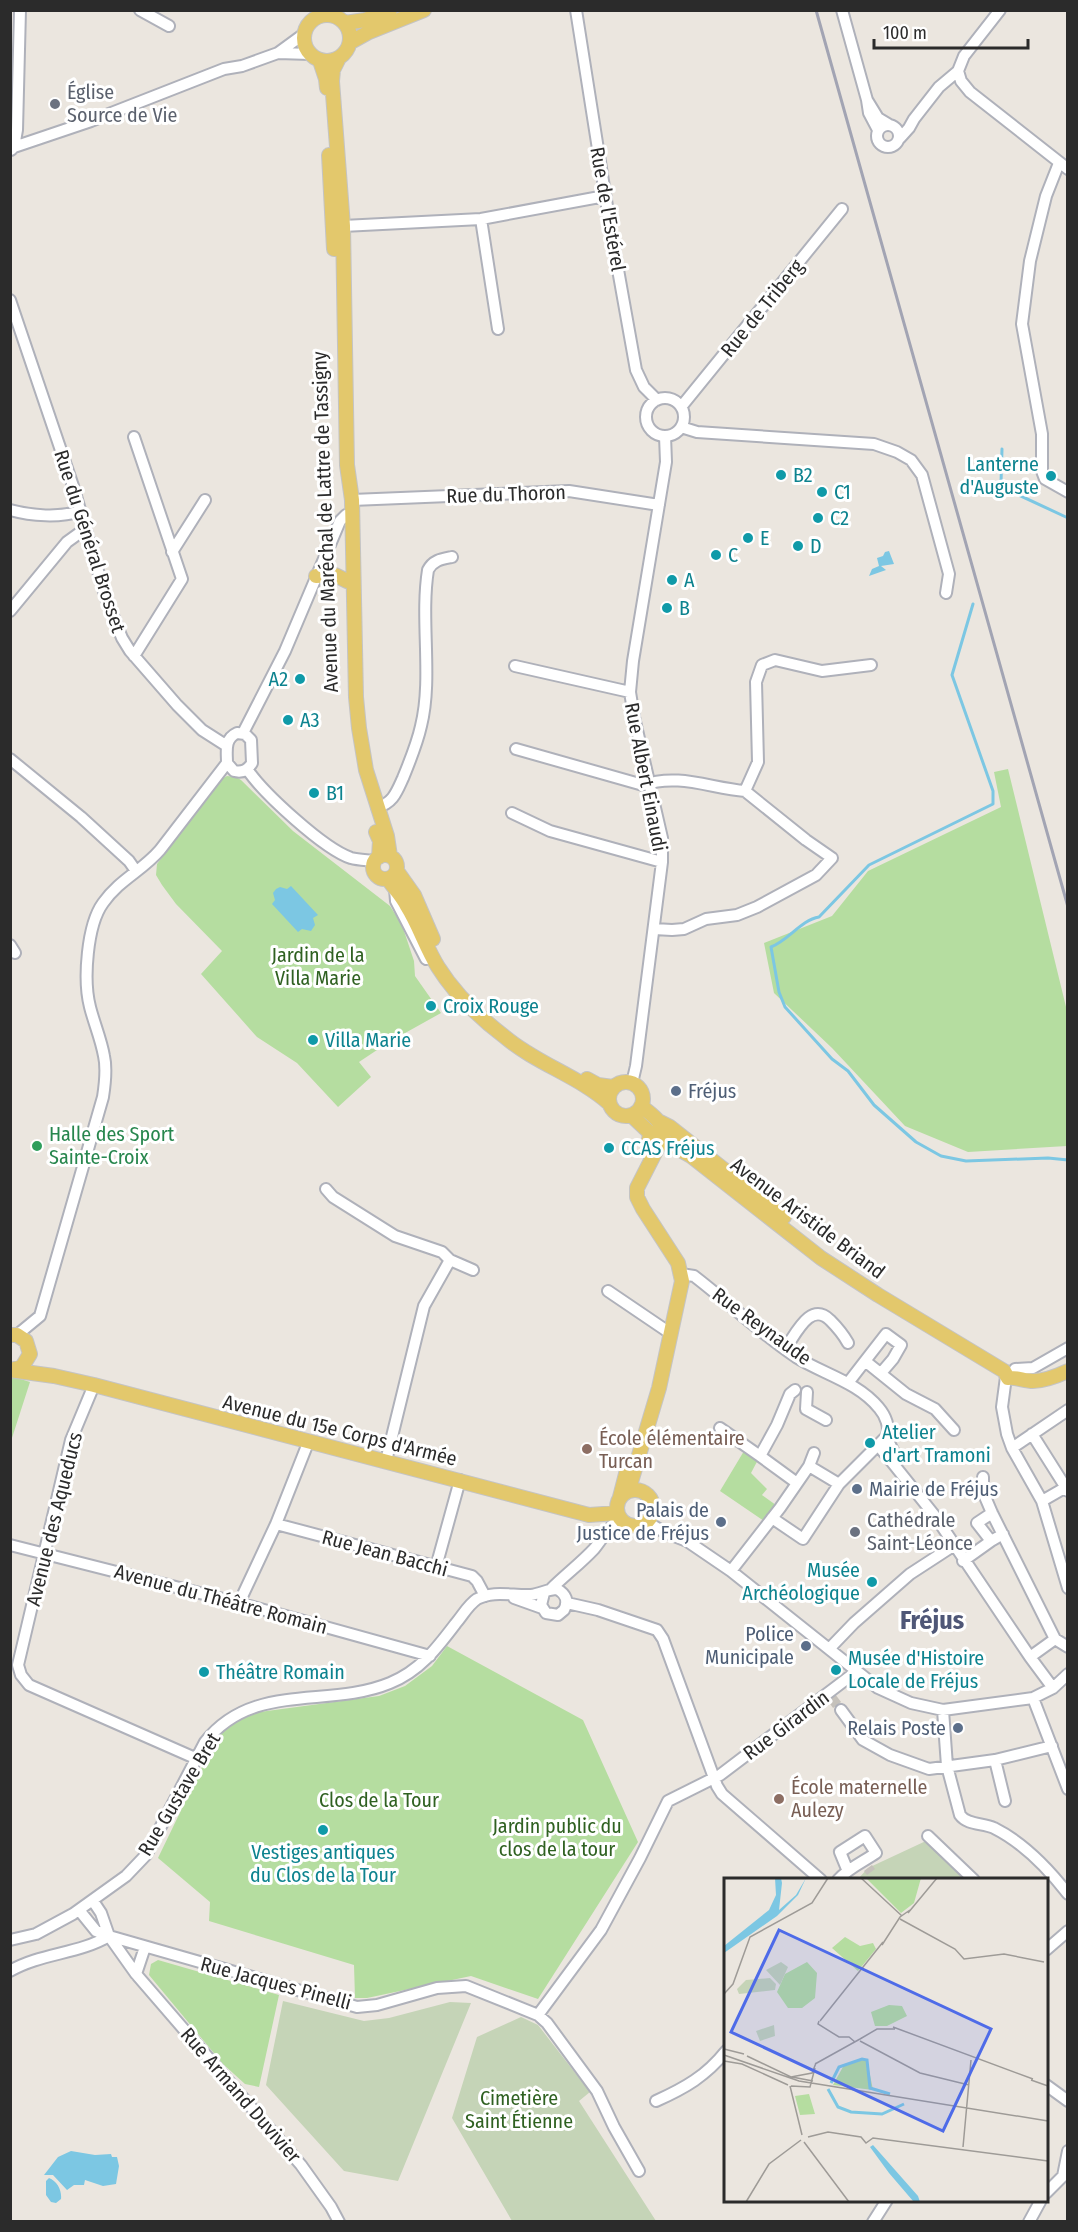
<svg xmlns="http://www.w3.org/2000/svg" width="1078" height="2232" font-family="'Fira Sans Condensed',sans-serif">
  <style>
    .green { fill: #b5dda0 }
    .cemetery { fill: #c5d4b7 }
    .water { fill: #7cc7e3 }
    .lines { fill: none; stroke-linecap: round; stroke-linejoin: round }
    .stream { stroke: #7cc7e3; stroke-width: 3 }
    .minor-tunnel { stroke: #c5c1bb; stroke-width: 10; stroke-dasharray: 10 5; stroke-linecap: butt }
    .minor-casing { stroke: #afb1ba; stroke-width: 14 }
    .major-casing { stroke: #c4c4c4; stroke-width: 16 }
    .minor { stroke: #fff; stroke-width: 10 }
    .major { stroke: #e3c86c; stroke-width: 14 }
    .rail { stroke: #a2a4b3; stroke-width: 3 }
    .worship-dot { fill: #6b7280; stroke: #fff; stroke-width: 2 }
    .culture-dot { fill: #0f9aa8; stroke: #fff; stroke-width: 2 }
    .service-dot { fill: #5c6f8a; stroke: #fff; stroke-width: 2 }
    .leisure-dot { fill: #2e9e5b; stroke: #fff; stroke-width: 2 }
    .education-dot { fill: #8d6e63; stroke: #fff; stroke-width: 2 }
    .labels { text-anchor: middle; stroke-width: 6; stroke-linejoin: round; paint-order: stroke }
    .worship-label { font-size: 20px; fill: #5b616d; stroke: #fff; text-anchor: start }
    .street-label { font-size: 20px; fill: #2b2b2b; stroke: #fff }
    .culture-label { font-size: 20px; fill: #0d838f; stroke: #fff; text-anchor: start }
    .park-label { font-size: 20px; fill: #2f6121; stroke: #fff }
    .service-label { font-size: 20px; fill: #4e5e75; stroke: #fff; text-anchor: end }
    .leisure-label { font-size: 20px; fill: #27864d; stroke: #fff; text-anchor: start }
    .education-label { font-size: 20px; fill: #785e54; stroke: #fff; text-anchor: start }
    .district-label { font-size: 26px; font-weight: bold; fill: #4f5777; stroke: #fff }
    .inset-river { fill: none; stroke: #7cc7e3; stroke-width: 3 }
    .inset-road { fill: none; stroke: #9e9b97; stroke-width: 1.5 }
    .view { fill: #4e6be8; fill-opacity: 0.15; stroke: #4e6be8; stroke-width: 3 }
    .inset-edge { fill: none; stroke: #2b2b2b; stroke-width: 3 }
  </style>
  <rect width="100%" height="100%" fill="#ebe6df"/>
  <path class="green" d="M1008,769L1067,1011V1146L968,1152L905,1126L832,1048L774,993L764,943L832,916L868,871L1001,807L994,772Z
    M227,776L236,777L241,780L293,831L390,906L402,925L414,961L415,976L441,1013L389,1042L359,1062L371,1077L338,1107L297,1063L257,1037L201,974L222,951L176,904L162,885L156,875L157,864L220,780Z
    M11,1376L30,1382L11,1441Z
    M747,1446L760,1456L751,1473L767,1489L762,1495L780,1508L767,1523L720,1491Z
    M447,1646L583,1720L638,1842L538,1999L471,1976L367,1998H355L354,1965L209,1921L210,1902L158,1858L219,1732L252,1713L379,1696L405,1686L432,1666Z
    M158,1960L279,1995L259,2087L245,2084L223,2064L149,1975L151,1964Z"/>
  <path class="cemetery" d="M928,1840L968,1880H857L868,1868Z
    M283,2001L364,2021L389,2018L450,2002L471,2003L398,2181L344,2171L266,2085Z
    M521,2017L538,2025L590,2092L579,2101L656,2221H512L452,2118L477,2037Z"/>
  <path class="water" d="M889,551L894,564L881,566L886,570L869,576L872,569L879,566L877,558L883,556L885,552Z
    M291,886L318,915L313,918L315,925L311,931L302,929L298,932L272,904L275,900L273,893L276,889L280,887L287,889Z
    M71,2151L95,2155L111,2154L112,2157H117L119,2166L116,2184L103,2186L85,2180L84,2185H74L67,2190L53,2175H44L58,2157Z
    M49,2178C57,2181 62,2190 61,2199L56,2203L51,2202L46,2195V2181Z"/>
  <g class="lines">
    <path class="stream" d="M1002,449L1001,483L1008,490L1068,518
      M973,604L952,675L993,791V804L869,865L819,917C801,920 788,941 771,947L779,992L785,1007L832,1059L848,1071L874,1105L916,1142L941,1156L966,1161L1048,1158L1068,1160"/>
    <path class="minor-tunnel" d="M831,1697L841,1710
      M868,1868L871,1872"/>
    <g class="minor-casing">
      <path id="minor" d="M140,10L169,26
        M576,10L610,225L636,370L644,387L657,400
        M842,10L867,100
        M278,53L310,54
        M958,71L961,81L970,92L1068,169
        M877 136a11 11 0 1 1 22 0a11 11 0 1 1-22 0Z
        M878,130L869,113L867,100L878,118L888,124
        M900,138L909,128L914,119L939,87L958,71L964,56L1000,10
        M14,147L91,121L224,69L242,66L278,53L304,34
        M11,150L14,147L17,130L20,10
        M1059,163L1046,196L1030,261L1022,324L1042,434V471L1045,479L1068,492
        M481,219L498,329
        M340,222L343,226L481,219L605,196
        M10,300L73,486L106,598L122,638L130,651L177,705L202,730L227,746
        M646 417a19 19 0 1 1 38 0a19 19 0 1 1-38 0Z
        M681,407L842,209
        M681,427L697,432L874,444L897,452L911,460L922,475L949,574L946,593
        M134,437L182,579L134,656
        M352,500L569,491L659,505
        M10,510C32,516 59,518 81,511
        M172,552L205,500
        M10,611L67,542L85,529
        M515,666L630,692
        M237,733L245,734L251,740L252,763C248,770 242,773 234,771L227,763C227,751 224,739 237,733Z
        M243,733L285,651L340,521L346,515
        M516,749L643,785C678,773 710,788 745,791
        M10,759L81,817L129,861L136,871
        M247,769C263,793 324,849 351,858C358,860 367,860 375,861
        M377,807C393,804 397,791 403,778C410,761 417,744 421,726C433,678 420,620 428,570C433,560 442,559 452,557
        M512,813L550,831L662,862
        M395,889L396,901L426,959
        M654,929L672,930L684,929L706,919L737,915L757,907L816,875L832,858L806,840L745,791L758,762L756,682L762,665L775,660L822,671L871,665
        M10,945L15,953
        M632,1083L636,1066L662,862V838L634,717L630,692L633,661L666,462L665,436
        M326,1189L333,1197L395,1236L442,1252L450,1260L473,1270
        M681,1274L694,1276C728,1302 760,1333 796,1357C823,1374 858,1382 879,1408C885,1415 891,1428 886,1437L839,1484L803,1539L772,1518
        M608,1291L667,1331
        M17,1335L40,1316L103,1097C105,1084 107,1069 104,1056C101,1039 94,1023 90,1007C83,980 87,925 103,903C120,879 142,871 160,850L227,763
        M785,1349C796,1334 810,1301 830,1320C838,1328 843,1334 848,1343
        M1015,1369L1033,1368L1068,1348
        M881,1373L893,1359L901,1345L886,1334L865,1361L906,1394L935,1409L954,1430
        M1006,1377L1002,1407L1007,1434L1012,1448L1042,1501L1068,1588
        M848,1383L865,1361
        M94,1385L71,1440L18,1665L21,1675L29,1685L195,1758
        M795,1390L790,1394L777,1425L760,1456L797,1483
        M807,1392L806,1409L826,1420
        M720,1428L760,1456
        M1032,1434L1068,1491
        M878,1445L891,1461L897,1458L886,1437
        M1012,1448L1068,1410
        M386,1461L424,1306L450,1260
        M891,1461L935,1516L1030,1657
        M809,1466L839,1484
        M983,1477V1492L992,1513L1055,1639
        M1042,1501L1068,1486
        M992,1513L977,1523L991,1541L1003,1534
        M647,1522L664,1532L687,1541L731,1571L878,1688L911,1703L943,1710L1033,1698L1053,1688L1068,1674
        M276,1524L472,1576L477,1581L485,1596
        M10,1545L239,1603L430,1656
        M963,1561L991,1541
        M436,1567L460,1480
        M731,1571L780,1508L809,1466L814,1453
        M551,1589C565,1575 581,1563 594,1549C603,1538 608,1527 620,1519
        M514,1598L542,1608
        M239,1603L276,1524L308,1443
        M567,1603L598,1610L657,1630L663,1639L717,1786L722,1794L821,1880
        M829,1649L854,1623L910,1574L953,1546
        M1053,1688L1030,1657L1055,1639L1068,1647
        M1033,1698L1068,1789
        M841,1710L863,1740L890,1755L929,1769L995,1760L1052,1746
        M943,1710L947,1766L960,1815C967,1825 983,1823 994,1828C1024,1843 1047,1867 1068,1894
        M995,1760L1005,1801
        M928,1836L974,1880
        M838,1880C848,1868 863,1862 876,1853L865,1836L840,1852L847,1869
        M93,1901L101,1913L109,1936L136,1974L301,2165L331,2207L339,2222
        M79,1910L96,1931L109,1936L357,2007L377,2005L437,1988L466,1986L538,2015L547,2023L597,2091L614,2127L639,2171
        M10,1940L36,1934L73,1914L126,1876L146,1855L205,1742C253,1681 327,1709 390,1683C420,1671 437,1648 456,1623C463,1615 468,1605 477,1599C493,1590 513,1596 531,1595C540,1594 548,1589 557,1589C566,1594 569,1601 564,1610L558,1615L546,1613L541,1605L544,1593
        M1046,1950L1068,1931
        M10,1971C41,1953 79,1954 109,1936
        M136,1974L145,1947
        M538,2015L601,1930L640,1858L668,1801L720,1775L857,1671
        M1046,2085L1068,2101
        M656,2101C685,2088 706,2076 726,2051
        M1046,2193L1063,2176L1068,2151
        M873,2222L887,2200
        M1029,2222L1041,2200"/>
    </g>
    <g class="major-casing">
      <path id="major" d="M304 38a23 23 0 1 1 46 0a23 23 0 1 1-46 0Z
        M345,23L365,20L390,10
        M351,42L369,32L424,10
        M338,60L333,70L332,81L343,226L347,465L352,500L356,697L359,728L366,770L387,836L390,856
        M320,61L326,79L327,88
        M329,155L334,249
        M316,576L335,575L347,581
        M376,832L380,841L379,857
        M373 867a12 12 0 1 1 24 0a12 12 0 1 1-24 0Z
        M397,871L414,895L433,939
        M388,879C394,888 402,896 407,906C419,925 426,948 438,967C455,994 480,1018 505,1037C537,1064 579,1076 610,1104
        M587,1079L598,1085L613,1087
        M609 1099a17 17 0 1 1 34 0a17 17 0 1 1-34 0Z
        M631,1115L650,1133L649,1140
        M660,1122L670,1127L784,1217
        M650,1133L691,1156L821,1258L878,1295L1004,1371
        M10,1335H17L26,1341L30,1354L22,1367L11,1370
        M10,1370L54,1376L94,1385L589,1515L617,1513
        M1004,1371L1008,1378C1017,1377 1024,1381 1033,1381C1045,1381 1057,1376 1068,1371
        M617 1508a18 18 0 1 1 36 0a18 18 0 1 1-36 0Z
        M632,1490L631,1482L659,1388L682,1281L678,1263L643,1209L637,1197V1188L662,1139C665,1122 653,1116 641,1106
        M620,1497L627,1470"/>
    </g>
    <use href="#minor" class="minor"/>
    <use href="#major" class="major"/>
    <path class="rail" d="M816,10L1068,907"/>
  </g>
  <g class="worship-dot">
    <circle cx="55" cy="104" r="6"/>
    <circle cx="855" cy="1532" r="6"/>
  </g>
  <g class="culture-dot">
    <circle cx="781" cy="475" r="6"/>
    <circle cx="1051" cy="476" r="6"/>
    <circle cx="822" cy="492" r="6"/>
    <circle cx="818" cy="518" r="6"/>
    <circle cx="748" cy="538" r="6"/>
    <circle cx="798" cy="546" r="6"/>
    <circle cx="716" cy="555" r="6"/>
    <circle cx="672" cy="580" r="6"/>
    <circle cx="667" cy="608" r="6"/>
    <circle cx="300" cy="679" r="6"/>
    <circle cx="288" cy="720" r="6"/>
    <circle cx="314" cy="793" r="6"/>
    <circle cx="431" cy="1006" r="6"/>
    <circle cx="313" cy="1040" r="6"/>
    <circle cx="609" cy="1148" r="6"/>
    <circle cx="870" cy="1443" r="6"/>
    <circle cx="872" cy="1582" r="6"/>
    <circle cx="836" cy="1670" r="6"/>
    <circle cx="204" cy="1672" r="6"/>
    <circle cx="323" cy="1830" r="6"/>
  </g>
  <g class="service-dot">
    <circle cx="676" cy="1091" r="6"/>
    <circle cx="857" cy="1489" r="6"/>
    <circle cx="721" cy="1522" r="6"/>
    <circle cx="806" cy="1646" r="6"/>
    <circle cx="958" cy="1728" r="6"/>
  </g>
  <circle class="leisure-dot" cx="37" cy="1146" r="6"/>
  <g class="education-dot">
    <circle cx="587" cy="1449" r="6"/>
    <circle cx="779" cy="1799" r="6"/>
  </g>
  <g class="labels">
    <g class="worship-label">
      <text x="67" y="99">Église<tspan x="67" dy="23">Source de Vie</tspan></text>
      <text x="867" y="1527">Cathédrale<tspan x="867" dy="23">Saint-Léonce</tspan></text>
    </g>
    <g class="street-label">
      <text transform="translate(608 209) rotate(80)" y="7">Rue de l'Estérel</text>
      <text transform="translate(762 308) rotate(-51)" y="7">Rue de Triberg</text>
      <text transform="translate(506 494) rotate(-2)" y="7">Rue du Thoron</text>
      <text transform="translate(325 522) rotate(-92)" y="7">Avenue du Maréchal de Lattre de Tassigny</text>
      <text transform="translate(90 541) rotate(72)" y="7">Rue du Général Brosset</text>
      <text transform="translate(646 777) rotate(79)" y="7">Rue Albert Einaudi</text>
      <text transform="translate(808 1218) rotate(37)" y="7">Avenue Aristide Briand</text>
      <text transform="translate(762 1326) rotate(36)" y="7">Rue Reynaude</text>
      <text transform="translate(340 1430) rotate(14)" y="7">Avenue du 15e Corps d'Armée</text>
      <text transform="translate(54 1519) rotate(-76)" y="7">Avenue des Aqueducs</text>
      <text transform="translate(385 1553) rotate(15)" y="7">Rue Jean Bacchi</text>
      <text transform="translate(221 1599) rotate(15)" y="7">Avenue du Théâtre Romain</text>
      <text transform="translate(786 1725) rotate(-37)" y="7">Rue Girardin</text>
      <text transform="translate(179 1794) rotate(-59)" y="7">Rue Gustave Bret</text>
      <text transform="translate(276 1983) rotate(15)" y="7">Rue Jacques Pinelli</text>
      <text transform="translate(241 2095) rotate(49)" y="7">Rue Armand Duvivier</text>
    </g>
    <g class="culture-label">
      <text x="1039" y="471" text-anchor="end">Lanterne<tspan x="1039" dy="23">d'Auguste</tspan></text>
      <text x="793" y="482">B2</text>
      <text x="834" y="499">C1</text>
      <text x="830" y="525">C2</text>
      <text x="760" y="545">E</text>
      <text x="810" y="553">D</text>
      <text x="728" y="562">C</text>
      <text x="684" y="587">A</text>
      <text x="679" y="615">B</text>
      <text x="288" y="686" text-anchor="end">A2</text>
      <text x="300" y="727">A3</text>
      <text x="326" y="800">B1</text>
      <text x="443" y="1013">Croix Rouge</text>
      <text x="325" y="1047">Villa Marie</text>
      <text x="621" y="1155">CCAS Fréjus</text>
      <text x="882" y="1439">Atelier<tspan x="882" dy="23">d'art Tramoni</tspan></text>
      <text x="860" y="1577" text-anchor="end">Musée<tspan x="860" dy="23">Archéologique</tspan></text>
      <text x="848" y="1665">Musée d'Histoire<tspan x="848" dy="23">Locale de Fréjus</tspan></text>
      <text x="216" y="1679">Théâtre Romain</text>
      <text x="323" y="1859" text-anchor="middle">Vestiges antiques<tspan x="323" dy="23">du Clos de la Tour</tspan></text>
    </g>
    <g class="park-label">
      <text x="318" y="962">Jardin de la<tspan x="318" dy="23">Villa Marie</tspan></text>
      <text x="379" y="1807">Clos de la Tour</text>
      <text x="557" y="1833">Jardin public du<tspan x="557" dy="23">clos de la tour</tspan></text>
      <text x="519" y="2105">Cimetière<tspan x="519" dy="23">Saint Étienne</tspan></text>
    </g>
    <g class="service-label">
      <text x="688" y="1098" text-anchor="start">Fréjus</text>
      <text x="869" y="1496" text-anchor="start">Mairie de Fréjus</text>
      <text x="709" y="1517">Palais de<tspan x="709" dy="23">Justice de Fréjus</tspan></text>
      <text x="794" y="1641">Police<tspan x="794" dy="23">Municipale</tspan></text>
      <text x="946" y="1735">Relais Poste</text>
    </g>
    <g class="leisure-label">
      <text x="49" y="1141">Halle des Sport<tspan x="49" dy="23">Sainte-Croix</tspan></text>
    </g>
    <g class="education-label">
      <text x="599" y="1445">École élémentaire<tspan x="599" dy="23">Turcan</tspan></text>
      <text x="791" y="1794">École maternelle<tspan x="791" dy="23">Aulezy</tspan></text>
    </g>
    <g class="district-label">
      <text x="932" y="1629">Fréjus</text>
    </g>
  </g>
  <g transform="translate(724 1878)">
    <rect width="324" height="324" fill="#ebe6df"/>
    <path d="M142,0H197L190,25L177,35ZM121,59L136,68L149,65L152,71L134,93L108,70ZM83,84L93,95L91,120L78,130H64L53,114L61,96ZM165,127L178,128L183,138L163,148H151L147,134ZM138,180L143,182L149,212L109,207L120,187ZM85,216L91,236L76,237L71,218Z" fill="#b5dda0"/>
    <path d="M57,84L64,89L56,107L42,92ZM46,100L52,106L51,112L15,116L13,111L22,102ZM50,147L51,158L36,163L32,153Z" fill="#c5d4b7"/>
    <path d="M51,0H57L58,5L55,32L72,17L82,0L74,17L53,38L0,75V68L45,32L52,17ZM149,267L194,318L196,324L189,323L165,295L146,269Z" fill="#7cc7e3"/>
    <path class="inset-river" d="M107,205L115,189L138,181L143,182L146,210L166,216M104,211L114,229L127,234L158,236L180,226"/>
    <path class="inset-road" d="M137,0L178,38M184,35L213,0M176,41L231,71L240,81L280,76L320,84M158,67L176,39L186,32M0,116L9,106L26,59L88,25L104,0M95,143L94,146L115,159H125L131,164M96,143L159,64M169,149L309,201M136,161L153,151H171M136,163L196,195L245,207M0,171L20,176M0,177L75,203L324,243M23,178L67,199L88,195L92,185M0,183L18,186L64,207M91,186L136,161M68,199L89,203M307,202L324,208M66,208L78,257M67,208L86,209L91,190M84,259L104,254L137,259L142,265L149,260L324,283M80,264L125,324M239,269L247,182M22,324L45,286L77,262"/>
    <path class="view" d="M55,52L267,151L219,253L7,154Z"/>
    <rect width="324" height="324" class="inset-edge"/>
  </g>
  <rect width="1078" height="2232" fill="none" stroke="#2b2b2b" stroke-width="24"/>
  <path d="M874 39v9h154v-9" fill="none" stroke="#2b2b2b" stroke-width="3"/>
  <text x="883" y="39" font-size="18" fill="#2b2b2b" stroke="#ffffff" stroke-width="4.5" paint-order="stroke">100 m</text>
</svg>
